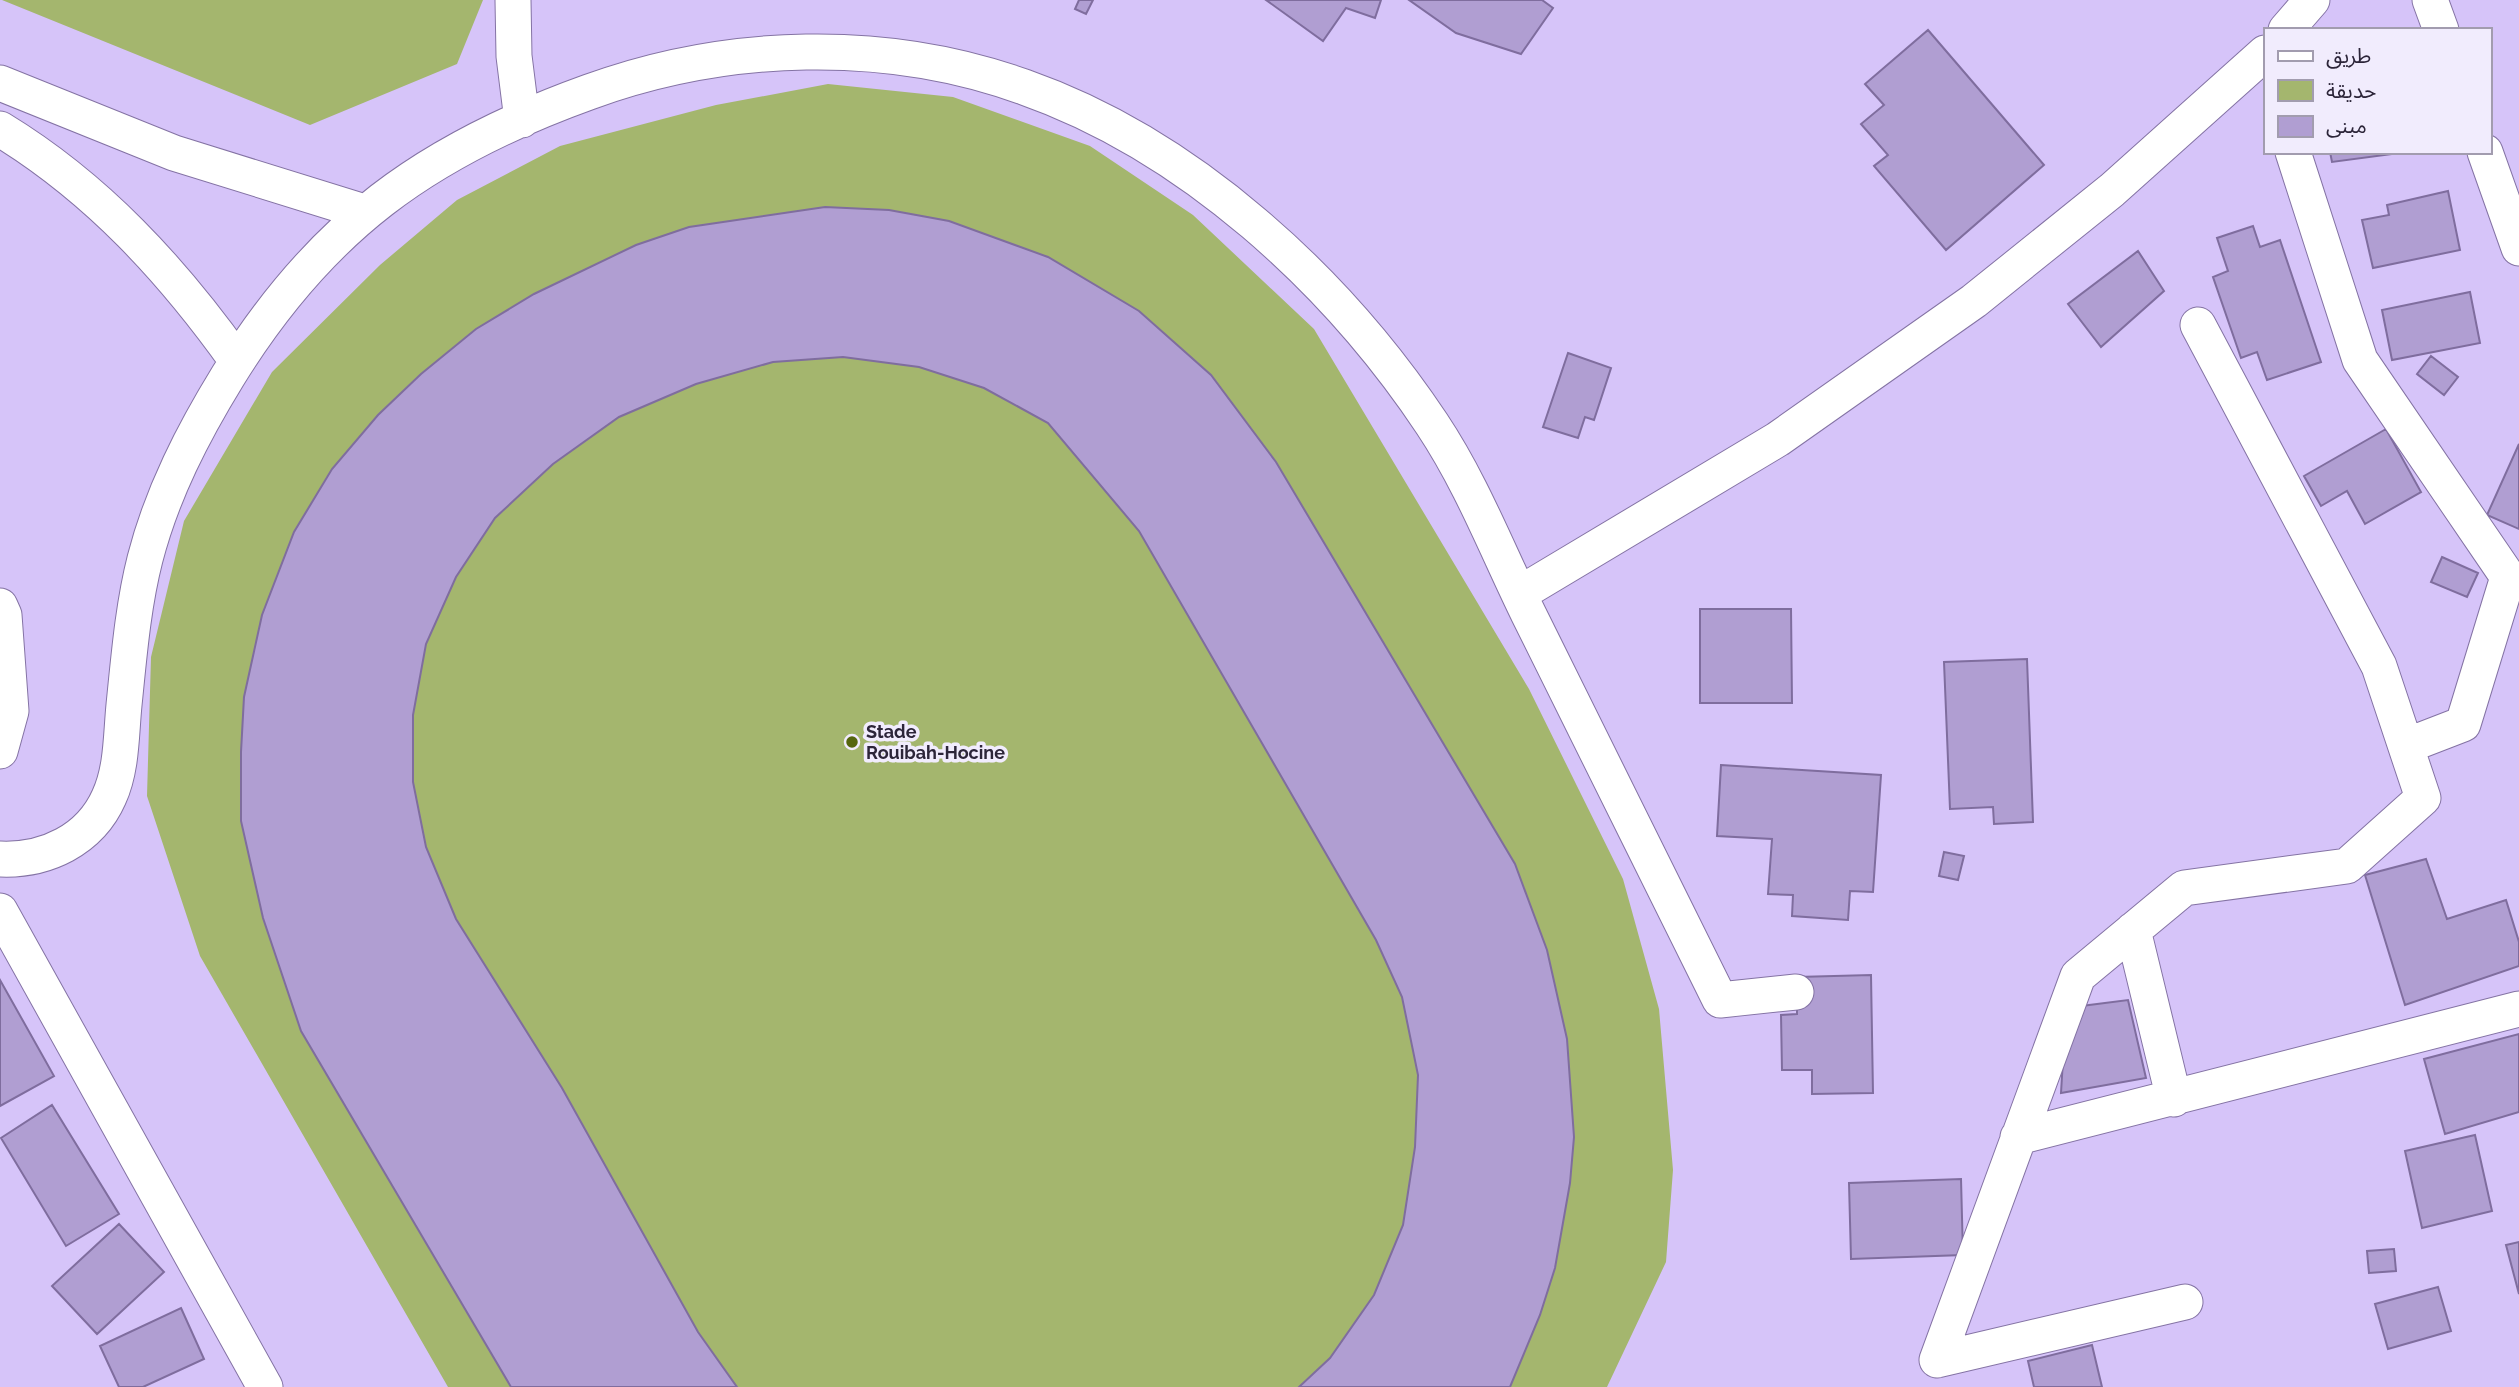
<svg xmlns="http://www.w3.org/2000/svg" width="2519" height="1387" font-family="Raleway,'Noto Sans Arabic',sans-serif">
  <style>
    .green { fill: #a4b66e }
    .building { fill: #b09ed2; stroke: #7f6d9e; stroke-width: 2 }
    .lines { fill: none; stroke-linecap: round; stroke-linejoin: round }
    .street-casing { stroke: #8473a4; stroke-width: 37 }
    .street { stroke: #fff; stroke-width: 35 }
    .poi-dot { fill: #55660e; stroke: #f1ecfd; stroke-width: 2.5 }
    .labels { text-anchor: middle; stroke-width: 7; stroke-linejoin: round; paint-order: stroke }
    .poi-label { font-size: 18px; font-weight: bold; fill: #2c2539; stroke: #f1ecfd; text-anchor: start }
  </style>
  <rect width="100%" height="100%" fill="#d6c4f9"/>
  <path class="green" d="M2,0H483L457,64L310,125Z
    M828,84L953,97L1090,146L1193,215L1314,329L1529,689L1623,879L1659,1009L1673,1170L1666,1262L1607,1387H448L200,956L147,796L151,657L184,521L272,372L380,265L457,200L560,146L716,105Z"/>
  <path class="building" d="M1079,0H1093L1086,14L1075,9Z
    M1266,0H1381L1375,18L1346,8L1323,41Z
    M1409,0H1542L1553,8L1521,54L1456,33Z
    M1928,30L2044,165L1946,250L1874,166L1888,155L1861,124L1884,105L1865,84Z
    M2330,152H2407L2332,162Z
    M2448,191L2460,250L2373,268L2362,220L2389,215L2387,205Z
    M825,207L889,210L949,221L1048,257L1139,311L1211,375L1276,462L1515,864L1547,950L1567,1039L1574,1137L1570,1183L1555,1268L1540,1315L1510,1387H1299L1330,1358L1374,1295L1403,1225L1415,1147L1418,1075L1402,997L1376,940L1139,531L1048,423L984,388L919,367L843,357L773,362L696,384L619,417L553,464L495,518L456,577L426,644L413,715V782L426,847L456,919L562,1088L698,1332L737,1387H511L301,1031L263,918L241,821V752L244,697L262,615L294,532L332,469L378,415L421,374L476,329L534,294L636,245L689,227Z
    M2253,226L2260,247L2280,240L2321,362L2267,380L2257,352L2241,358L2213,277L2228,271L2217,238Z
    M2138,251L2164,291L2101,347L2068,304Z
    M2470,292L2480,343L2392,360L2382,310Z
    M1568,353L1611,368L1594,420L1585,417L1578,438L1543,427Z
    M2431,356L2458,377L2444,395L2417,374Z
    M2386,429L2421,492L2365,524L2347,491L2321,506L2304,476Z
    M2519,444V529L2487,515Z
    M2442,557L2478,573L2467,597L2431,582Z
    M1700,609H1791L1792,703H1700Z
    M2027,659L2033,822L1994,824L1993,807L1950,809L1944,662Z
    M1721,765L1881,775L1873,892L1850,891L1848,920L1792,916L1793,895L1768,894L1772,839L1717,836Z
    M1944,852L1964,856L1958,880L1939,876Z
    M2426,859L2447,919L2506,900L2519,942V966L2405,1005L2365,875Z
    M1871,975L1873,1093L1812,1094V1070H1782L1781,1015L1797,1014V977Z
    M0,980L54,1076L0,1106Z
    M2128,1000L2146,1078L2061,1093L2066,1008Z
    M2519,1034V1112L2445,1134L2424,1059Z
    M52,1105L119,1214L66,1246L1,1138Z
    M2475,1135L2492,1211L2422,1228L2405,1151Z
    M1961,1179L1963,1255L1851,1259L1849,1183Z
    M119,1224L164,1272L97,1334L52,1286Z
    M2519,1242V1294L2506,1245Z
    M2394,1249L2396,1271L2369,1273L2367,1251Z
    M2438,1287L2451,1331L2388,1349L2375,1304Z
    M181,1308L204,1359L143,1387H119L100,1346Z
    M2092,1345L2102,1387H2034L2028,1361Z"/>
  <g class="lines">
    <g class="street-casing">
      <path id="street" d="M513,0L514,56L522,120
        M2430,0L2441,30
        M2286,30L2312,0
        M0,83L174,153L364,212
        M0,129C97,188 172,270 237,361
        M2293,152L2360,360L2508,577L2519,582
        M2485,152L2519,248
        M1519,594L1778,439L1974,301L2112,190L2265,53
        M0,606L4,615L11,711L0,751
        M2406,746L2463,724L2508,577
        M0,859C46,861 90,840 109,797C122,769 121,735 124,705C129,656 133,606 145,559C162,493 193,433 228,376C320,227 425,151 589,92C726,42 886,37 1024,87C1189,145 1336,280 1432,424C1472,484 1497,550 1529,615C1593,743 1656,872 1720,1000L1796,992
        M0,911L265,1387
        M2133,930L2174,1099
        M2018,1137L2519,1009
        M1937,1360L2078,976L2184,888L2347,866L2423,798L2379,666L2198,325
        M1937,1360L2185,1302"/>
    </g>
    <use href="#street" class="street"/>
  </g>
  <circle class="poi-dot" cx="852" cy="742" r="7"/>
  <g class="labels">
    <g class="poi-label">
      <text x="866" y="738">Stade<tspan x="866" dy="21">Rouibah-Hocine</tspan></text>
    </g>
  </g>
  <rect x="2264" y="28" width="228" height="126" fill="#f1ecfd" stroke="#a29caf" stroke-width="2"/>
  <rect x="2278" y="51" width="35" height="10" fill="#ffffff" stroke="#a29caf" stroke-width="2"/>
  <text x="2326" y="63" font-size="21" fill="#2c2539">طريق</text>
  <rect x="2278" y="80" width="35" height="21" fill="#a4b66e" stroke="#a29caf" stroke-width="2"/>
  <text x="2326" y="98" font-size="21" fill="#2c2539">حديقة</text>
  <rect x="2278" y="116" width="35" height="21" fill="#b09ed2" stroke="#a29caf" stroke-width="2"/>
  <text x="2326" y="133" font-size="21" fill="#2c2539">مبنى</text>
</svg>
